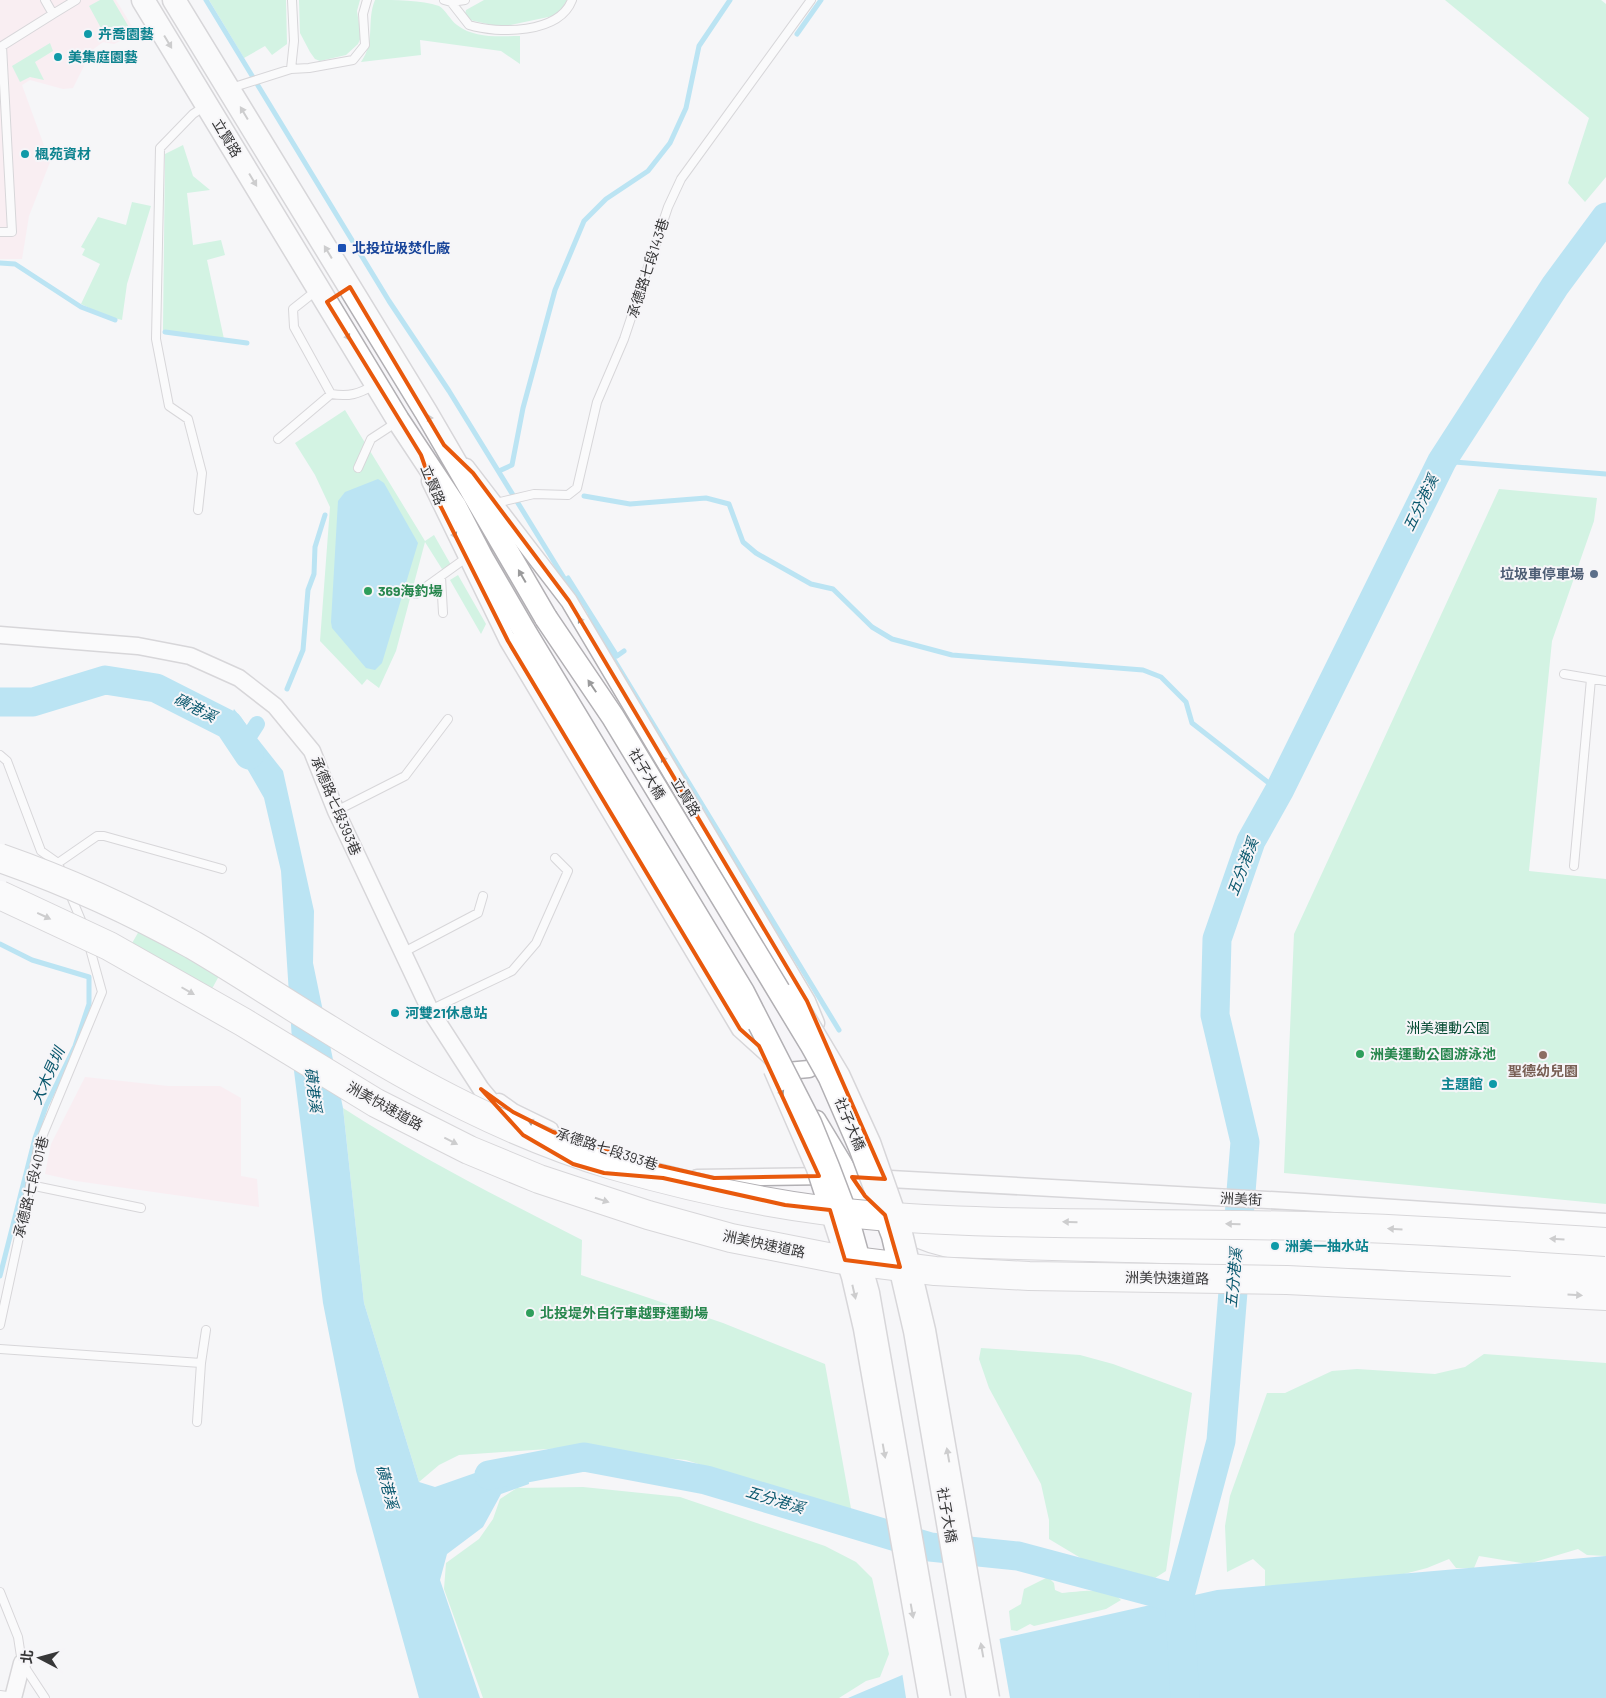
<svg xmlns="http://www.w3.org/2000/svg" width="1606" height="1698" font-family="Barlow,'Noto Sans TC',sans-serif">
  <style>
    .commercial { fill: #fde4ec }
    .green { fill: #a8efcb }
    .water { fill: #73ceee }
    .pier { fill: #f6f5f8 }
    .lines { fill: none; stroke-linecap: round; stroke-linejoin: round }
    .stream { stroke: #73ceee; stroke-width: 5 }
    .canal { stroke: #73ceee; stroke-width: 16 }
    .river { stroke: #73ceee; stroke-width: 29 }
    .lane-casing { stroke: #b2b0b4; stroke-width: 10 }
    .street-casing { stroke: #b2b0b4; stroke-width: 19 }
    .secondary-casing { stroke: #b2b0b4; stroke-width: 25 }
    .highway-casing { stroke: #b2b0b4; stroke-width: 30 }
    .lane { stroke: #fff; stroke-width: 8 }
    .street { stroke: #fff; stroke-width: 16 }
    .secondary { stroke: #fff; stroke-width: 22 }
    .highway { stroke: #fff; stroke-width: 28 }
    .street-bridge-casing { stroke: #b2b0b4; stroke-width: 19; stroke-linecap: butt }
    .secondary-bridge-casing { stroke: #b2b0b4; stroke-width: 25; stroke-linecap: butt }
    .highway-bridge-casing { stroke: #b2b0b4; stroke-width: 30; stroke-linecap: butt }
    .street-bridge { stroke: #fff; stroke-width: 16 }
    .secondary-bridge { stroke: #fff; stroke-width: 22 }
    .highway-bridge { stroke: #fff; stroke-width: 28 }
    .oneway { fill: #9b9b9c }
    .marked { fill: none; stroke: #e8590c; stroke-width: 4; stroke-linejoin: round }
    .culture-dot { fill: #0f9aa8; stroke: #f6f5f8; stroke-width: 2 }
    .transit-dot { fill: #1a4fb4; stroke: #f6f5f8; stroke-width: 2 }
    .service-dot { fill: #5c6f8a; stroke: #f6f5f8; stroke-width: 2 }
    .leisure-dot { fill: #2e9e5b; stroke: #f6f5f8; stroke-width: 2 }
    .education-dot { fill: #8d6e63; stroke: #f6f5f8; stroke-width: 2 }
    .labels { text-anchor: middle; stroke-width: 4; stroke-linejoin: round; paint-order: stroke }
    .culture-label { font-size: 14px; font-weight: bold; fill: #0d838f; stroke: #f6f5f8; text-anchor: start }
    .street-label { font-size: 14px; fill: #373738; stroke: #f6f5f8 }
    .transit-label { font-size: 14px; font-weight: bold; fill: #164399; stroke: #f6f5f8; text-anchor: start }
    .service-label { font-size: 14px; font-weight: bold; fill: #4e5e75; stroke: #f6f5f8; text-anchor: end }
    .leisure-label { font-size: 14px; font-weight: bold; fill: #27864d; stroke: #f6f5f8; text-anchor: start }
    .park-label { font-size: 14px; fill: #01472f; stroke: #f6f5f8 }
    .education-label { font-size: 14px; font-weight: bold; fill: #785e54; stroke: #f6f5f8 }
    .water-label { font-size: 15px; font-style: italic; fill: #0a586e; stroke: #f6f5f8 }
  </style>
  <rect width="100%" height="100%" fill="#f6f5f8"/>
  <path class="commercial" d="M0,0H116L136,33L114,44L103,42L91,51L81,53L84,66L73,88L63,89L30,80L22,85L50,162L29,216L22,259H0Z
    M85,1077L168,1086H220L241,1098V1176L257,1179L259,1207L76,1181L45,1174L51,1144Z"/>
  <path class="green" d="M100,0H113L130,29L108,41L89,6Z
    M209,0H286L287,44L272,55L265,46L244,58Z
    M299,0H360L357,11L361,37L358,44L346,55L320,61L315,59L310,52L300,33Z
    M375,0C394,0 422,0 439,6C446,10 450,20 457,25C475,39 499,36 520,36V64L501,51L420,40L421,55L361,62C376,41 366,22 375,0Z
    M484,0H567L560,11L553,16L501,27L470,20L465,14L466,10Z
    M1445,0H1601L1606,4V177L1585,202L1568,183L1589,118Z
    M50,43L53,51L35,62L44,80L30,77L20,82L12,66Z
    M183,145L193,176L210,190L187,193L193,245L221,240L225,255L207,260L224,339L163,330L165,154Z
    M132,202L151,206L127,284L122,320L106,316L81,304L100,264L82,255L85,249L81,247L98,217L126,225Z
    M345,410L425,541L434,535L451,565L442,569L425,542L396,651L379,688L367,679L362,685L320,641L330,507L315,475L295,443Z
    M1499,489L1597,498L1594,521L1552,641L1529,871L1606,879V1204L1284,1173L1294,934Z
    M458,575L486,624L481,634L450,580Z
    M151,910L230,956L203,1005L123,959Z
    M343,1108C420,1158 500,1198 582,1240L581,1275L723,1323L825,1364L852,1514L686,1460L562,1448L459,1455L439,1465L419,1482L364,1303Z
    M981,1348L1080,1355L1113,1364L1192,1393L1166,1571L1155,1578L1084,1560L1049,1539V1520L1041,1484L989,1388L979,1359Z
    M1484,1354L1606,1363V1556L1587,1555L1578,1549L1528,1564L1479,1556L1474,1568H1456L1449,1559L1427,1568L1370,1583L1265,1587V1570L1253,1559L1227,1572L1225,1526L1230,1496L1267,1393H1285L1332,1371L1357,1369L1435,1374L1465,1367Z
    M583,1487L680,1497L825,1546L856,1562L872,1578L889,1654L880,1677L866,1681L839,1698H483L444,1589L446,1563L479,1539L493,1519L500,1499L517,1488Z
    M1048,1577L1054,1583L1055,1590L1062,1593C1079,1592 1108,1586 1121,1600L1106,1609L1034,1626L1030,1624L1017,1631L1011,1630L1009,1611L1021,1604L1024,1589Z"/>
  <path class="water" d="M378,479L384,483L418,543L382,663L375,670L366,668L332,628L331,622L338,501L345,492Z
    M234,709L283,771L314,911L313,963L343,1108L364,1303L419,1482L435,1487L526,1455L529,1484L501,1494L483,1527L447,1554L440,1580L480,1698H419L356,1471L323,1303L294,1071L281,871L264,798L225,730Z
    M1606,1556V1698H848L973,1645L1217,1590Z"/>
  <path class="pier" d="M999,1636L1010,1698H906L902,1672L973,1642Z"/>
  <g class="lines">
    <path class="stream" d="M206,0L389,301L449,391L577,599
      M797,34L821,0
      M0,263L15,264L81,307L115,320
      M165,332L247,343
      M1442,461L1606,474
      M499,471L512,465L523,408L555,290L584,221L606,199L648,171L670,143L686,108L699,46L730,0
      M584,496L630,504L706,498L729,504L743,542L756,553L811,584L833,589L872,627L892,639L952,655L1143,670L1161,677L1186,702L1192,723L1279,791
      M568,578L617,656L624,651
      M588,617L839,1030
      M287,689L303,650L308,590L314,574L315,547L325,515
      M0,944L32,960L89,977V1004L75,1046L46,1106L35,1138L0,1276"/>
    <path class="canal" d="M243,746L257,724"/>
    <path class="river" d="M0,702H33L105,680L156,688L229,725L249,755
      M489,1475L584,1457L706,1480L930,1547L1018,1556L1179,1599
      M1185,1698L1179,1599L1221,1441L1245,1142L1215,1015L1217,939L1251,841L1279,791L1442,461L1555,286L1606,217"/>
    <g class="lane-casing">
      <path id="lane" d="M45,0L53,14L76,0
        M444,0L451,2L465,0
        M451,2L469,25C498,34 559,34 572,0
        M291,69L294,41L292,0
        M231,88L291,69L309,68L353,60L365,45L363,14L367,0
        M0,232H12L2,46L53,14
        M317,290L293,309L294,327L331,394C349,397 359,394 374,385
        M278,439L331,394
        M358,468L371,439L397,422
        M496,503L534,494L568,495L577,488L597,402L624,339L668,207L681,179L811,0
        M198,510L202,473L188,419L169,406L156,339L160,148L193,114L205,106
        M441,577L443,613
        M416,594L466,558
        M1564,674L1606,681
        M0,755L7,761L41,851L58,863L62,874
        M336,811L405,776L448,719
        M58,863L97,836H104L222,869
        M1574,866L1591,679
        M70,894L83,925
        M402,953L478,913L483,896
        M430,1010L512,971L536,943L568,871L555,858
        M30,1185L141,1208
        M0,1325L39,1144L102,992L89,945
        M0,1349L201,1363L197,1422
        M201,1363L206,1330
        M0,1592L18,1637L22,1663L45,1698
        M0,1695L14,1697"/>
    </g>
    <g class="street-casing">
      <path id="street" d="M466,467L569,601L807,1001L816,1023
        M430,481L508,641L740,1029L772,1058
        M0,635L138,646L190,656L239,678L275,706L312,751L336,811L430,1010L481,1089L508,1121
        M787,1071L809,1069L828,1055
        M499,1102L513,1112L550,1130
        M817,1119L852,1177
        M697,1178L830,1176
        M872,1178L1304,1202L1606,1222
        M13,1698L22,1663"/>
    </g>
    <g class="secondary-casing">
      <path id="secondary" d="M143,0L398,420L455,506L482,558L525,632
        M174,0L426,412L546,618"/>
    </g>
    <g class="highway-casing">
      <path id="highway" d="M852,1177C875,1213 906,1233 948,1243L1377,1255L1606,1270
        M1510,1291L1606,1296"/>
    </g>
    <use href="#lane" class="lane"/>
    <use href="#street" class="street"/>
    <use href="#secondary" class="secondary"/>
    <use href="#highway" class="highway"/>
    <g class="street-bridge-casing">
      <path id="street-bridge" d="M517,641L746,1022
        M792,992L841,1074L872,1142L904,1233L927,1330L991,1698
        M772,1070L815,1169L850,1277L862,1329L927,1698"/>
    </g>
    <g class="secondary-bridge-casing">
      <path id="secondary-bridge" d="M546,618L613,717L811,1044L830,1078L860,1147L893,1236L915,1331L978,1698
        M525,632L743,992L810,1123L828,1167L847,1217L868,1293L939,1698"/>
    </g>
    <g class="highway-bridge-casing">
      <path id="highway-bridge" d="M0,858C66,881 132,911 193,945C239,972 284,1002 330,1030C418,1085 512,1135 612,1165C698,1190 789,1209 878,1216C999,1225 1121,1223 1242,1225C1364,1226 1485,1234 1606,1242
        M0,895L109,946L243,1022L376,1103L469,1150L539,1179L648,1215L731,1238L838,1259L935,1271L1029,1276L1287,1280L1510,1291"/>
    </g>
    <use href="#street-bridge" class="street-bridge"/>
    <use href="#secondary-bridge" class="secondary-bridge"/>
    <use href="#highway-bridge" class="highway-bridge"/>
  </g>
  <defs><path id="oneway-solid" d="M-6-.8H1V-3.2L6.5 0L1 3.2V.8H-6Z" transform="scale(1.25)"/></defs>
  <g class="oneway">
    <use href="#oneway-solid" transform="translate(168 42) rotate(59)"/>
    <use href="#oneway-solid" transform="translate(244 113) rotate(-121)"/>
    <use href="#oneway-solid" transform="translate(253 180) rotate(59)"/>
    <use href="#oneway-solid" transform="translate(328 252) rotate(-121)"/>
    <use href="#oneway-solid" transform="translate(346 334) rotate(59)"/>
    <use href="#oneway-solid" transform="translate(431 421) rotate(-118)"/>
    <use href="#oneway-solid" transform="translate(453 532) rotate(64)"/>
    <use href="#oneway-solid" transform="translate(522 576) rotate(-120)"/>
    <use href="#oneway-solid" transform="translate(582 623) rotate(-121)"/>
    <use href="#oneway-solid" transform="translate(592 686) rotate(-124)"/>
    <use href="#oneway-solid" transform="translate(665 762) rotate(-121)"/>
    <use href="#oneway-solid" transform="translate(44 916) rotate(25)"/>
    <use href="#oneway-solid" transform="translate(188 991) rotate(30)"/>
    <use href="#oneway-solid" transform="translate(780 1090) rotate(65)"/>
    <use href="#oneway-solid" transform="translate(534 1123) rotate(-154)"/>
    <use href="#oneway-solid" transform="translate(451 1141) rotate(27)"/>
    <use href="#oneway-solid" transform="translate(602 1200) rotate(18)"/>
    <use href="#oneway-solid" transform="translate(1070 1222) rotate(-179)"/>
    <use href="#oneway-solid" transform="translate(1233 1224) rotate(-179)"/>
    <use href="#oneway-solid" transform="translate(1395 1229) rotate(-177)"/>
    <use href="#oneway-solid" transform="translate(1557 1239) rotate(-176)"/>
    <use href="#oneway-solid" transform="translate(854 1292) rotate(77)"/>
    <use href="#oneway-solid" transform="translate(1575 1295) rotate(3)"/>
    <use href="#oneway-solid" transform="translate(884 1451) rotate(80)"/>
    <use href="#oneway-solid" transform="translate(948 1455) rotate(-100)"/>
    <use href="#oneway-solid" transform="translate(912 1611) rotate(80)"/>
    <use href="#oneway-solid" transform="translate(982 1650) rotate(-100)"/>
  </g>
  <path d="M0 0H1606V1698H0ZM350,287L444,445L473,473L569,601L807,1001L885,1179L852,1177L865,1196L885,1215L900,1267L845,1260L830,1210L785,1205L663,1178L604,1173L573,1164L523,1135L481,1089L513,1112L553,1132L657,1165L714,1178L819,1176L759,1046L740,1029L508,641L435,495L421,455L327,302Z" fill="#f6f5f8" fill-opacity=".55" fill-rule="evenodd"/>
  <path class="marked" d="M350,287L444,445L473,473L569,601L807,1001L885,1179L852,1177L865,1196L885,1215L900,1267L845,1260L830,1210L785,1205L663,1178L604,1173L573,1164L523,1135L481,1089L513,1112L553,1132L657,1165L714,1178L819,1176L759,1046L740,1029L508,641L435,495L421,455L327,302Z"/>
  <g class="culture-dot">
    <circle cx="88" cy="34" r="5"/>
    <circle cx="58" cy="57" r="5"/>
    <circle cx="25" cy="154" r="5"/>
    <circle cx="395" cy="1013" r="5"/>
    <circle cx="1493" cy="1084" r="5"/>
    <circle cx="1275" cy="1246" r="5"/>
  </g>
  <rect class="transit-dot" x="337" y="243" width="10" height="10" rx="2.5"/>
  <circle class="service-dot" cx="1594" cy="574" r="5"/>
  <g class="leisure-dot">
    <circle cx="368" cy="591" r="5"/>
    <circle cx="1360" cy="1054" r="5"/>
    <circle cx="530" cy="1313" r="5"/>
  </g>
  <circle class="education-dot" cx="1543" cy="1055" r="5"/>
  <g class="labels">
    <g class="culture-label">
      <text x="98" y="39">卉喬園藝</text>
      <text x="68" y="62">美集庭園藝</text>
      <text x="35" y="159">楓苑資材</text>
      <text x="405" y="1018">河雙21休息站</text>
      <text x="1483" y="1089" text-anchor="end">主題館</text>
      <text x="1285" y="1251">洲美一抽水站</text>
    </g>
    <g class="street-label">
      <text transform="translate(227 138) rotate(59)" y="5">立賢路</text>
      <text transform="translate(648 268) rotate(-72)" y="5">承德路七段143巷</text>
      <text transform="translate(433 485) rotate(68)" y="5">立賢路</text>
      <text transform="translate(647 774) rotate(59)" y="5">社子大橋</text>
      <text transform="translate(686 797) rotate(59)" y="5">立賢路</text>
      <text transform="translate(336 806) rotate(67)" y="5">承德路七段393巷</text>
      <text transform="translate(385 1106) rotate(29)" y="5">洲美快速道路</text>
      <text transform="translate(850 1124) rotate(67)" y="5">社子大橋</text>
      <text transform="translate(607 1149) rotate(18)" y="5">承德路七段393巷</text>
      <text transform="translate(31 1187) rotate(-76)" y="5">承德路七段401巷</text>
      <text transform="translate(1241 1199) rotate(3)" y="5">洲美街</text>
      <text transform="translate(764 1244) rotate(12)" y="5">洲美快速道路</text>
      <text transform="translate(1167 1278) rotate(1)" y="5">洲美快速道路</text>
      <text transform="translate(947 1515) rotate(80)" y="5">社子大橋</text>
    </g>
    <g class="transit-label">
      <text x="352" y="253">北投垃圾焚化廠</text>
    </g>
    <g class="service-label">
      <text x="1584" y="579">垃圾車停車場</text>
    </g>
    <g class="leisure-label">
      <text x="378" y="596">369海釣場</text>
      <text x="1370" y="1059">洲美運動公園游泳池</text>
      <text x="540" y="1318">北投堤外自行車越野運動場</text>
    </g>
    <g class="park-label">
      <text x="1448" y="1033">洲美運動公園</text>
    </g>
    <g class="education-label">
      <text x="1543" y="1076">聖德幼兒園</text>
    </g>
    <g class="water-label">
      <text transform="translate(1421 503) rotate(-64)" y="5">五分港溪</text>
      <text transform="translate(195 708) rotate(27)" y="5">磺港溪</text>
      <text transform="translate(1243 867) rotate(-69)" y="5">五分港溪</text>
      <text transform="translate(48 1076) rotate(-66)" y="5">大木見圳</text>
      <text transform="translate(313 1090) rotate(83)" y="5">磺港溪</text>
      <text transform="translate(1234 1278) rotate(-85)" y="5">五分港溪</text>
      <text transform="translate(387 1487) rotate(75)" y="5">磺港溪</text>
      <text transform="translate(775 1500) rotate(17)" y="5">五分港溪</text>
    </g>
  </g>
  <g transform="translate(40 1658) rotate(276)" stroke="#f6f5f8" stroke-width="4" paint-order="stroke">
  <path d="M0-4L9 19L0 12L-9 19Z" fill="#373738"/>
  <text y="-8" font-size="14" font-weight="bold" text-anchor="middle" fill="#373738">北</text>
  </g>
</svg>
